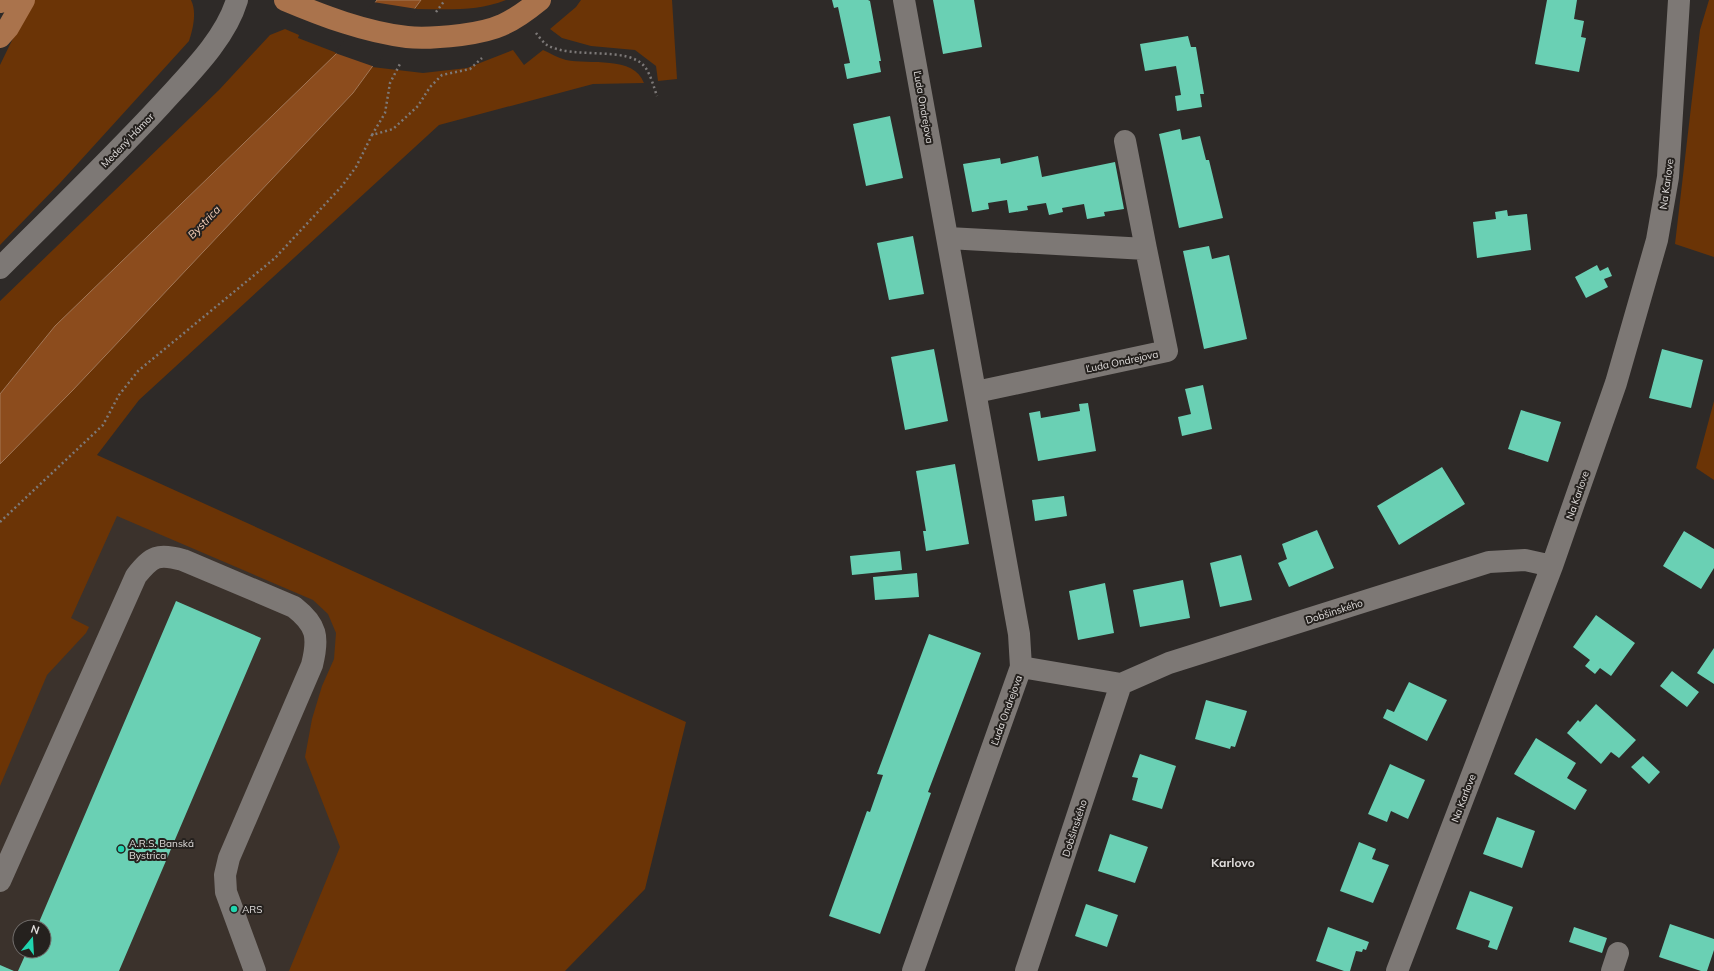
<svg xmlns="http://www.w3.org/2000/svg" width="1714" height="971" font-family="Mulish,sans-serif">
  <style>
    .built { fill: #3b322c; fill-rule: evenodd }
    .green { fill: #6b3406 }
    .water { fill: #8c4c1d; stroke: #a57856 }
    .pier { fill: #2e2a28 }
    .building { fill: #6ad0b4 }
    .lines { fill: none; stroke-linecap: round; stroke-linejoin: round }
    .path { stroke: #7d7978; stroke-width: 2.5; stroke-dasharray: 2 3; stroke-linecap: butt }
    .minor { stroke: #7d7875; stroke-width: 22 }
    .major { stroke: #aa734c; stroke-width: 22 }
    .poi-dot { fill: #21d5af; stroke: #25211e; stroke-width: 1.5 }
    .labels { text-anchor: middle; stroke-width: 4; stroke-linejoin: round; paint-order: stroke }
    .street-label { font-size: 10px; fill: #e0dddc; stroke: #25211e }
    .poi-label { font-size: 10px; fill: #e0dddc; stroke: #25211e; text-anchor: start }
    .water-label { font-size: 11px; font-style: italic; fill: #fad3bc; stroke: #25211e }
    .quarter-label { font-size: 12px; font-weight: bold; fill: #e0dddc; stroke: #25211e }
  </style>
  <rect width="100%" height="100%" fill="#2e2a28"/>
  <path class="built" d="M96,455L382,593L367,846L320,971H0V592ZM20,927H44V951H20Z"/>
  <path class="green" d="M34,0H191C197,12 193,29 189,41L60,183L0,245V65L19,26Z
    M421,0H506C476,12 446,9 415,9Z
    M581,0H672L677,79L658,81L656,66L635,50L591,46L562,38L550,29L576,7Z
    M1709,0H1714V257L1675,244L1700,30Z
    M285,29L299,35L298,38L337,53L55,326L0,394V301L219,90L270,35Z
    M513,50L524,65L543,50C550,53 558,58 566,60C589,65 634,55 644,83L593,84L439,125L139,400L97,455L686,722L645,889L565,971H289L340,847L305,757L312,719L322,686L334,659L336,633L328,614L313,600L117,516L71,618L89,627L86,633L47,675L0,786V464L72,391L353,93L372,67L423,73L467,68Z
    M1714,401V480L1696,468Z"/>
  <path class="water" d="M377,0H421L353,93L72,391L0,464V394L55,326L337,53Z"/>
  <path class="pier" d="M373,2L417,9L375,67L335,53Z"/>
  <path class="building" d="M832,0H868L870,1L881,61H879L881,72L847,79L844,64L850,63L838,7L834,8Z
    M933,0H974L982,47L943,54Z
    M1547,0H1577L1574,19L1584,21L1581,37L1586,38L1579,72L1535,64Z
    M1188,36L1191,47H1196L1204,94H1200L1202,107L1177,111L1175,96L1181,95L1176,66L1145,71L1140,44Z
    M890,116L903,178L866,186L853,124Z
    M1180,129L1182,140L1200,136L1206,160H1209L1223,218L1179,228L1159,134Z
    M1038,156L1042,177L1115,162L1124,209L1104,212L1105,216L1087,219L1084,204L1062,208L1063,212L1049,215L1046,203L1027,206L1028,210L1009,213L1007,200L988,203L989,209L972,212L963,164L1000,158L1001,164Z
    M1507,210L1508,216L1527,214L1531,250L1477,258L1473,222L1496,219L1495,212Z
    M913,236L924,294L889,300L877,243Z
    M1209,246L1212,259L1229,255L1247,339L1204,349L1183,251Z
    M1597,265L1600,271L1608,267L1612,276L1604,279L1608,287L1586,298L1575,277Z
    M934,349L948,421L905,430L891,357Z
    M1662,349L1703,360L1691,408L1649,398Z
    M1203,385L1212,429L1182,436L1178,417L1191,414L1185,389Z
    M1088,403L1096,451L1038,461L1029,413L1040,411L1041,418L1080,411L1079,404Z
    M1521,410L1561,422L1548,462L1508,449Z
    M955,464L969,544L926,551L923,531H926L916,471Z
    M1442,467L1465,504L1399,545L1377,506Z
    M1064,496L1067,516L1035,521L1032,500Z
    M1317,530L1334,568L1289,587L1278,563L1287,559L1282,544Z
    M1684,531L1714,549V568L1701,589L1663,566Z
    M900,551L902,570L852,575L850,556Z
    M1241,555L1252,600L1220,607L1210,563Z
    M917,573L919,597L875,600L873,577Z
    M1183,580L1190,618L1140,627L1133,590Z
    M1105,583L1114,633L1078,640L1069,591Z
    M176,601L261,638L119,971H18L27,951H44V927H37Z
    M1596,615L1635,643L1611,676L1600,668L1595,674L1585,666L1590,660L1573,647Z
    M929,634L981,653L928,792L931,793L880,934L829,916L867,811L870,812L883,775L877,774Z
    M1714,648V684L1697,673Z
    M1672,671L1699,692L1687,707L1660,686Z
    M1409,682L1447,700L1427,741L1383,718L1387,709L1394,712Z
    M1206,700L1247,711L1235,747L1231,746L1230,749L1195,739Z
    M1596,704L1636,740L1619,758L1611,752L1601,764L1567,733L1578,720L1580,722Z
    M1536,738L1576,763L1567,778L1587,790L1575,810L1514,774Z
    M1140,754L1176,766L1162,809L1132,800L1138,778L1132,777Z
    M1643,756L1660,772L1649,784L1631,767Z
    M1390,764L1425,780L1408,819L1391,811L1387,822L1368,814Z
    M1497,817L1535,831L1522,868L1483,854Z
    M1110,834L1148,847L1135,883L1098,871Z
    M1359,842L1376,849L1372,859L1389,865L1373,903L1340,891Z
    M1470,891L1513,907L1497,950L1488,947L1490,941L1456,929Z
    M1086,904L1118,915L1107,947L1075,936Z
    M1670,924L1714,939V950L1707,971H1701L1659,957Z
    M1328,927L1369,942L1366,950L1363,949L1362,952L1356,951L1350,971H1344L1316,961Z
    M1574,927L1607,938L1602,953L1569,942Z
    M0,965L14,971H0Z"/>
  <g class="lines">
    <path class="path" d="M436,12L445,0
      M536,33C539,37 543,42 547,45C573,60 628,45 645,67C651,75 654,88 657,96
      M372,135L385,113L390,83L401,62
      M0,522L103,425L119,395L138,371L275,258L342,186L356,167L372,135L393,129L418,106L430,87L442,75L470,69L482,58"/>
    <path class="minor" d="M904,0L1019,634L1021,667L913,971
      M1125,141L1146,249
      M948,238L1146,249L1167,351L976,392
      M0,268C54,214 109,161 161,105C188,75 225,40 237,0
      M1021,667L1121,684L1169,663L1489,562L1525,560L1552,566
      M0,881L136,576C152,556 158,553 183,560L294,607C317,625 319,637 312,665L229,858L225,875L226,892L255,971
      M1026,971L1121,684
      M1397,971L1552,566L1616,383L1657,240L1668,177L1679,0
      M1612,971L1618,953"/>
    <path class="major" d="M285,0C323,16 365,32 407,37C424,39 444,37 461,35C476,33 489,31 502,25C516,19 529,9 540,0
      M0,2L1,0
      M0,37L8,28L24,0"/>
  </g>
  <g class="poi-dot">
    <circle cx="121" cy="849" r="4"/>
    <circle cx="234" cy="909" r="4"/>
  </g>
  <g class="labels">
    <g class="street-label">
      <text transform="translate(924 107) rotate(80)" y="4">Ľuda Ondrejova</text>
      <text transform="translate(127 140) rotate(-46)" y="4">Medený Hámor</text>
      <text transform="translate(1666 184) rotate(-82)" y="4">Na Karlove</text>
      <text transform="translate(1122 361) rotate(-12)" y="4">Ľuda Ondrejova</text>
      <text transform="translate(1577 495) rotate(-71)" y="4">Na Karlove</text>
      <text transform="translate(1334 611) rotate(-18)" y="4">Dobšinského</text>
      <text transform="translate(1006 710) rotate(-70)" y="4">Ľuda Ondrejova</text>
      <text transform="translate(1463 798) rotate(-69)" y="4">Na Karlove</text>
      <text transform="translate(1074 828) rotate(-72)" y="4">Dobšinského</text>
    </g>
    <g class="poi-label">
      <text x="129" y="847">A.R.S. Banská<tspan x="129" dy="12">Bystrica</tspan></text>
      <text x="242" y="913">ARS</text>
    </g>
    <g class="water-label">
      <text transform="translate(204 222) rotate(-46)" y="4">Bystrica</text>
    </g>
    <g class="quarter-label">
      <text x="1233" y="867">Karlovo</text>
    </g>
  </g>
  <g transform="translate(32 939) rotate(18)"><circle r="19" fill="#25211e" stroke="#706c6a"/>
  <path d="M0-3L7 15L0 10L-7 15Z" fill="#21d5af"/>
  <text y="-6" font-size="11" font-weight="bold" text-anchor="middle" fill="#e0dddc">N</text>
  </g>
</svg>
